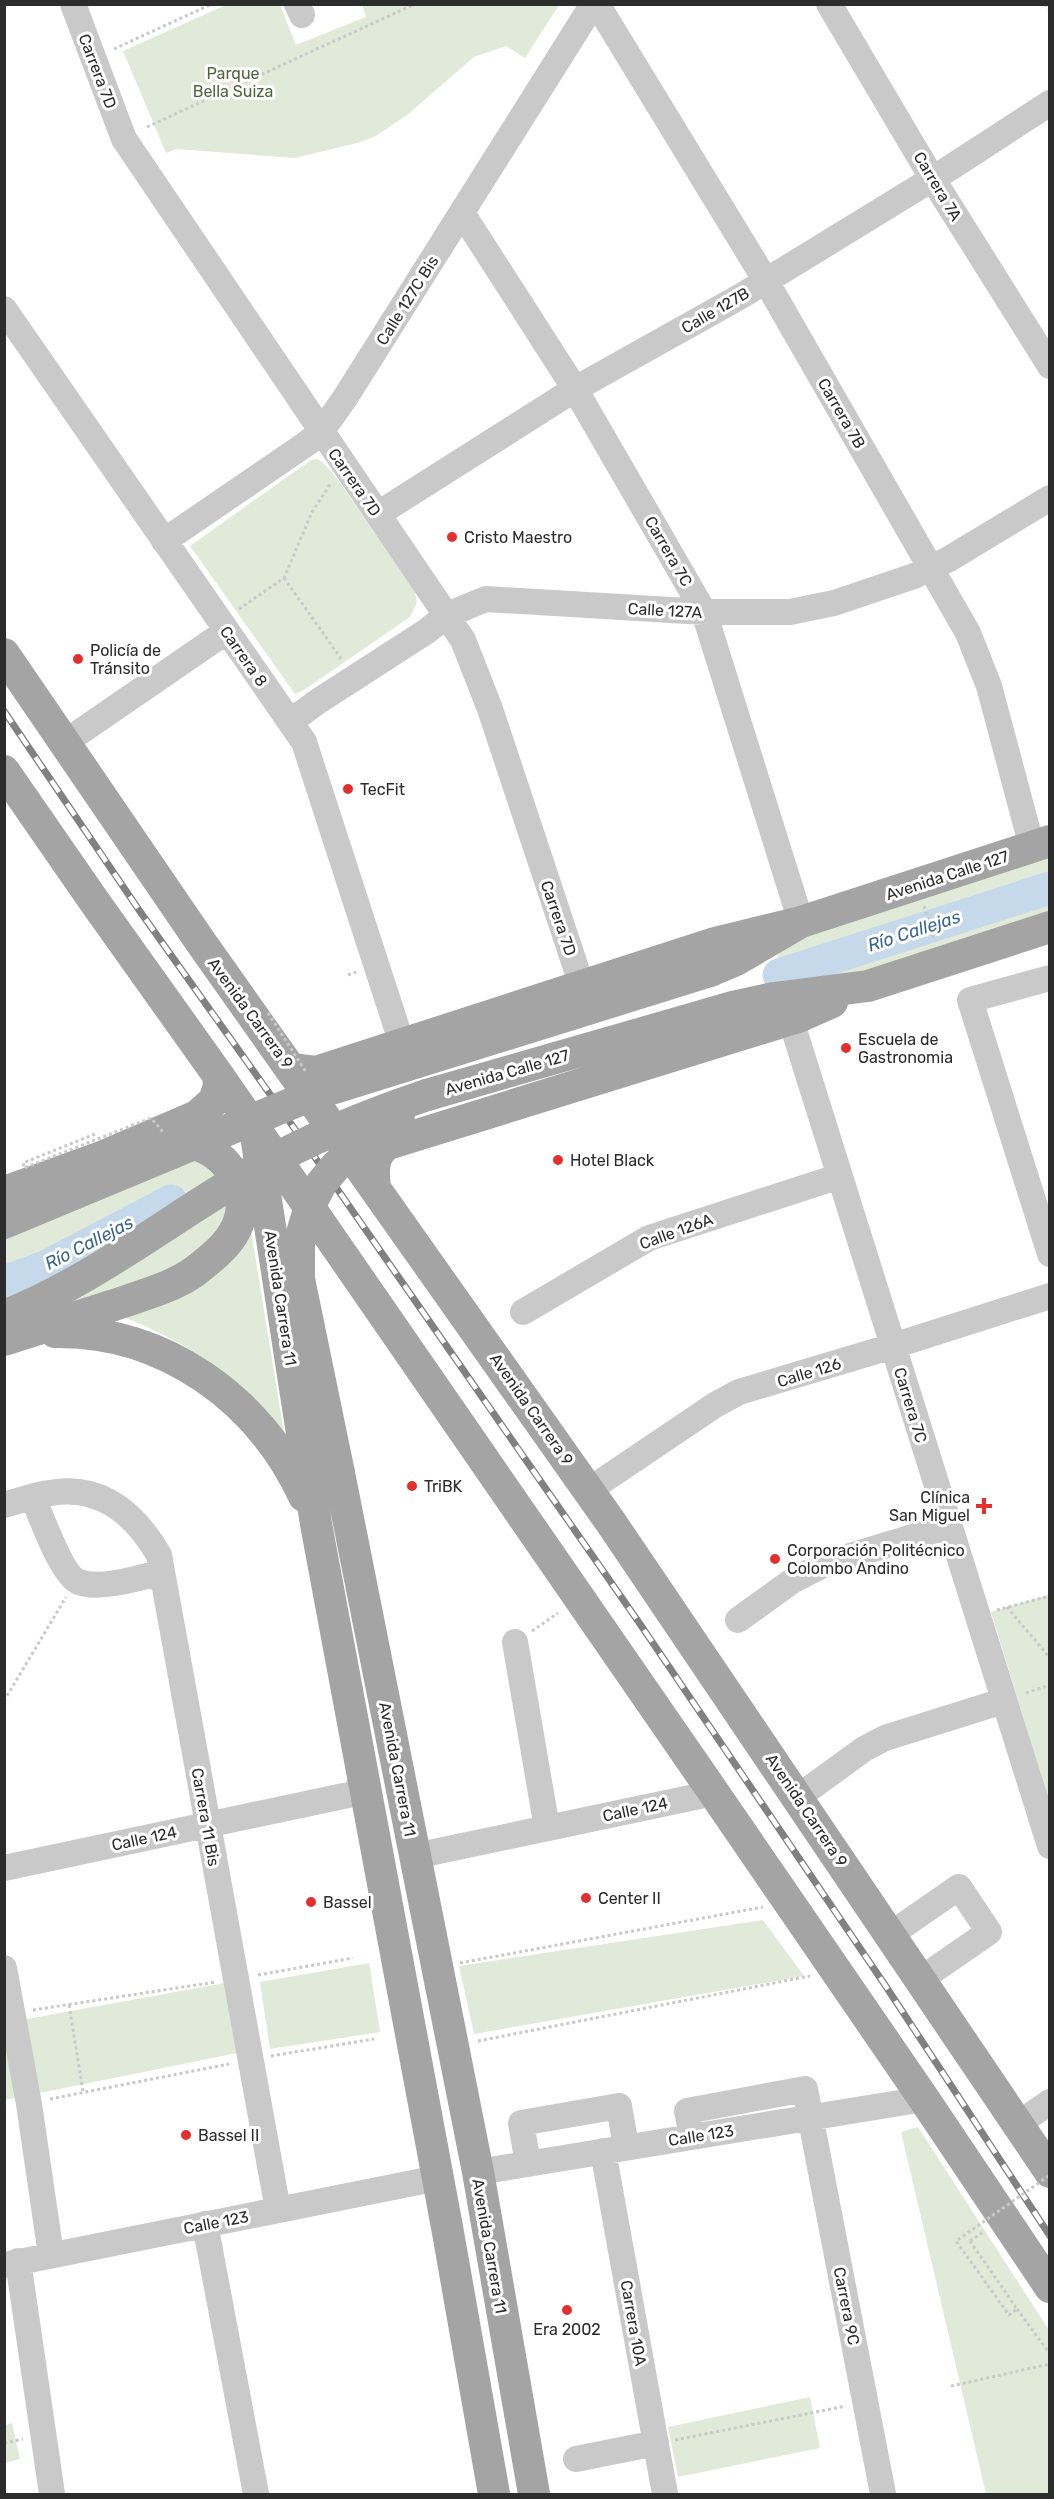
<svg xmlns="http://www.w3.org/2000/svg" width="1054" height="2499" font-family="Rubik,sans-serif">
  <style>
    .green { fill: #e1ead9 }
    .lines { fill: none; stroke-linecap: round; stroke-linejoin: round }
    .river { stroke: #c5d9ea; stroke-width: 33 }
    .path { stroke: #c9c9c9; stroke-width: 3; stroke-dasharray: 3 3; stroke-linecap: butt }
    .minor { stroke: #c9c9c9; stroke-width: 26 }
    .major { stroke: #a4a4a4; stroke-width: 32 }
    .rail-casing { stroke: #818181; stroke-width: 7 }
    .rail { stroke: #fff; stroke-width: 4.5; stroke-dasharray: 14; stroke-linecap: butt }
    .path-bridge { stroke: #c9c9c9; stroke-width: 3; stroke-dasharray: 3 3; stroke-linecap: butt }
    .major-bridge { stroke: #a4a4a4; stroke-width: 32 }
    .poi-dot { fill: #e2302f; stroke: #fff; stroke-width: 2 }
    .labels { text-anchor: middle; stroke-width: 6; stroke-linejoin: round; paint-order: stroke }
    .street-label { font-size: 16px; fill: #2c2c2c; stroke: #fff }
    .park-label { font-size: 16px; fill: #4c673b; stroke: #fff }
    .poi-label { font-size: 16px; fill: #2c2c2c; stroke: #fff; text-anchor: start }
    .water-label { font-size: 18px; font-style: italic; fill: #3c678c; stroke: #fff }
  </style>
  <rect width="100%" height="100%" fill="#fff"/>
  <path class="green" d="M226,5H280L296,45L366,17L362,5H559L525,58L506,46L474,57L407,115L376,136L357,143L295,158L176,149L166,153L123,51Z
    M317,459L324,463L335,476L414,588L417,602L410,617L304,690L295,694L190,546L311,460Z
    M1049,849V919L857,977L785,980L777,954L812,933Z
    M180,1155L209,1166L230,1199L225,1225L200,1258L158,1280L5,1328V1208Z
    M249,1218L284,1433C232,1373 195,1346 121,1316Z
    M1048,1595L1050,1596L1049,1801L991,1612Z
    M763,1920L804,1976L474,2034L459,1966Z
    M369,1963L380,2032L270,2049L260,1982Z
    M230,1982L242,2052L5,2100V2023Z
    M918,2127L1049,2330V2494H986L901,2132Z
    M810,2397L820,2448L678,2477L668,2427Z
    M12,2423L20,2459L5,2463V2425Z"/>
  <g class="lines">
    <path class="river" d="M779,975L1050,888
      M4,1282L45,1267L171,1201"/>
    <path class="path" d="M1045,4L1050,11
      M114,49L212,4
      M147,127L415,4
      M284,578L342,660
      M239,609L284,578L312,512L331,483
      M924,906L934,940
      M348,975L356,972
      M1007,1607L1050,1658
      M997,1610L1050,1596
      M532,1631L558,1613
      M1026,1693L1050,1685
      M4,1701L66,1597
      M460,1963L763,1907
      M258,1975L353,1958
      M69,2005L83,2091
      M33,2010L216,1982
      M478,2041L810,1976
      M271,2056L374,2039
      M50,2099L229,2064
      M970,2241L983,2232
      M1017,2309L1050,2354
      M951,2386L1050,2364
      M675,2440L846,2406
      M4,2443L23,2439"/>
    <path class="minor" d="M73,4L124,139L463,640L490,709L582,986
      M297,4L302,15
      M597,4L766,281L968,633L989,686L1032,847
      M829,4L932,178L1050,366
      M462,213L575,389L704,612L801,922
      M4,309L304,742L402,1044
      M378,514L575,389L743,295L950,168L1050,103
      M164,541L306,444L321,432L345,398L593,4
      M290,722L317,702L427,631L447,615L486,599L704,612H790L834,603L914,576L949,559L1050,498
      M64,743L227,631
      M1050,978L970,1000L1050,1254
      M774,1010L787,1020L795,1033L1050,1846
      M523,1312L649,1238L840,1176
      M589,1490L715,1405L739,1392L893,1346L1050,1296
      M33,1497C40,1514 62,1576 79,1582C100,1590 139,1578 162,1572
      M4,1505C19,1501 34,1495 50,1493C101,1484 135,1514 159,1555L278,2210
      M738,1620L792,1581L827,1563L949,1526
      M515,1642L547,1828
      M798,1797L864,1749L885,1738L1003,1701
      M415,1856L714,1793
      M4,1868L353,1794L364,1780
      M891,1934L959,1887L989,1932L921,1979
      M4,1968L29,2104L51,2255
      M1018,2124L1050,2102
      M692,2137L687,2111L805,2089L883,2494
      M603,2151L665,2494
      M528,2164L521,2123L619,2106L626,2147
      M478,2172L924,2099
      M205,2224L256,2494
      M18,2261L52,2494
      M4,2265L428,2180L437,2172
      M576,2459L656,2443"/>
    <path class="major" d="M4,654L200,941L612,1524L1050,2172
      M4,771L94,901L218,1075L714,1793L924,2099L1050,2287
      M710,971L736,960L801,922L1050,841
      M291,1069L316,1072L715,943L801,922
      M427,1095L733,1007L774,998L868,986L1050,927
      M257,1142L316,1524L447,2227L494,2494
      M375,1188C373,1171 372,1154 388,1144L798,1017L832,1002
      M4,1192L104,1156L197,1116L214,1101L219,1086L218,1075
      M55,1332C164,1330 259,1399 304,1496
      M4,1340C41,1328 77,1317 114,1305C140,1296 171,1288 194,1272C208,1261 224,1249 233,1234C256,1197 230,1151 190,1143C166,1139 128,1151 104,1156
      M339,1473L478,2172L534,2494"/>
    <g class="rail-casing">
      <path id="rail" d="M4,711L139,910L331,1180L640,1624L885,1985L1050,2236"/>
    </g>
    <use href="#rail" class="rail"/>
    <path class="path-bridge" d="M268,1013L306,1072
      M95,1134L23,1163L24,1168L151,1118L163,1132
      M970,2241L1017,2309L1009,2315L956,2241L1050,2175"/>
    <path class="major-bridge" d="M4,1223L312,1095L710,971
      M4,1316C95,1280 172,1217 256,1169C311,1138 367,1115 427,1095
      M339,1473L299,1279V1243L311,1203L321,1184L336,1166L365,1140L399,1115"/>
  </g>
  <g class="poi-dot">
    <circle cx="452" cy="537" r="6"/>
    <circle cx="78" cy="659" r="6"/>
    <circle cx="348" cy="789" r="6"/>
    <circle cx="846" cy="1048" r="6"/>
    <circle cx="558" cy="1160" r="6"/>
    <circle cx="412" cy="1486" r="6"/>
    <path d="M981 1497h6v6h6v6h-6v6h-6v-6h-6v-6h6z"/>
    <circle cx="775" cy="1559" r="6"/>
    <circle cx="586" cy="1898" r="6"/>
    <circle cx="311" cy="1902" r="6"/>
    <circle cx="186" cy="2135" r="6"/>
    <circle cx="567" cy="2310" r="6"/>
  </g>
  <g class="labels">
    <g class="street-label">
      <text transform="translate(98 71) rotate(69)" y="6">Carrera 7D</text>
      <text transform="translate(938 186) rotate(59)" y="6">Carrera 7A</text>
      <text transform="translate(407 300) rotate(-58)" y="6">Calle 127C Bis</text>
      <text transform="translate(715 310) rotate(-30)" y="6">Calle 127B</text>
      <text transform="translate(842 413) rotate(60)" y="6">Carrera 7B</text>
      <text transform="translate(355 482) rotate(55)" y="6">Carrera 7D</text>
      <text transform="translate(669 551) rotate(60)" y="6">Carrera 7C</text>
      <text transform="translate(665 610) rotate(3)" y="6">Calle 127A</text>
      <text transform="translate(244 656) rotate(55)" y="6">Carrera 8</text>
      <text transform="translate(947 875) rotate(-18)" y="6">Avenida Calle 127</text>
      <text transform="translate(559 918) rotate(71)" y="6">Carrera 7D</text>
      <text transform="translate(251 1013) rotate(54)" y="6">Avenida Carrera 9</text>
      <text transform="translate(507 1072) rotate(-16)" y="6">Avenida Calle 127</text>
      <text transform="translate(676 1231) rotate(-20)" y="6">Calle 126A</text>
      <text transform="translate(281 1298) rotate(81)" y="6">Avenida Carrera 11</text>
      <text transform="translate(809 1372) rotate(-17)" y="6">Calle 126</text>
      <text transform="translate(911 1405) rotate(73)" y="6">Carrera 7C</text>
      <text transform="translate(532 1409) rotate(55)" y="6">Avenida Carrera 9</text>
      <text transform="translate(398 1769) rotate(79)" y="6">Avenida Carrera 11</text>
      <text transform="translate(635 1809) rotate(-12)" y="6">Calle 124</text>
      <text transform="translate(807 1810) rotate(56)" y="6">Avenida Carrera 9</text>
      <text transform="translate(206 1817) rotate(80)" y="6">Carrera 11 Bis</text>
      <text transform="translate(144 1838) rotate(-12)" y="6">Calle 124</text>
      <text transform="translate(701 2135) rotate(-9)" y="6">Calle 123</text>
      <text transform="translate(216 2222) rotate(-11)" y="6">Calle 123</text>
      <text transform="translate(490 2246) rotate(80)" y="6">Avenida Carrera 11</text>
      <text transform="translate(847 2306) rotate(79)" y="6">Carrera 9C</text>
      <text transform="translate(634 2323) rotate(80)" y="6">Carrera 10A</text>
    </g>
    <g class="park-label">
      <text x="233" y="79">Parque<tspan x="233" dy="18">Bella Suiza</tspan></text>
    </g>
    <g class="poi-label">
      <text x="464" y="543">Cristo Maestro</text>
      <text x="90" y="656">Policía de<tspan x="90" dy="18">Tránsito</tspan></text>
      <text x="360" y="795">TecFit</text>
      <text x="858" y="1045">Escuela de<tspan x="858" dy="18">Gastronomia</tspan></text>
      <text x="570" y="1166">Hotel Black</text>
      <text x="424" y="1492">TriBK</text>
      <text x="970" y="1503" text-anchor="end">Clínica<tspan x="970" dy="18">San Miguel</tspan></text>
      <text x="787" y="1556">Corporación Politécnico<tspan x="787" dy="18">Colombo Andino</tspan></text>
      <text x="598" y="1904">Center II</text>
      <text x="323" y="1908">Bassel</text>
      <text x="198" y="2141">Bassel II</text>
      <text x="567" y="2335" text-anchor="middle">Era 2002</text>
    </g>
    <g class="water-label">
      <text transform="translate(914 931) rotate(-18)" y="6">Río Callejas</text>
      <text transform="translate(89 1243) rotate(-27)" y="6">Río Callejas</text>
    </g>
  </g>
  <rect width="1054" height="2499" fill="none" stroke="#2c2c2c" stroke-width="12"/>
</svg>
